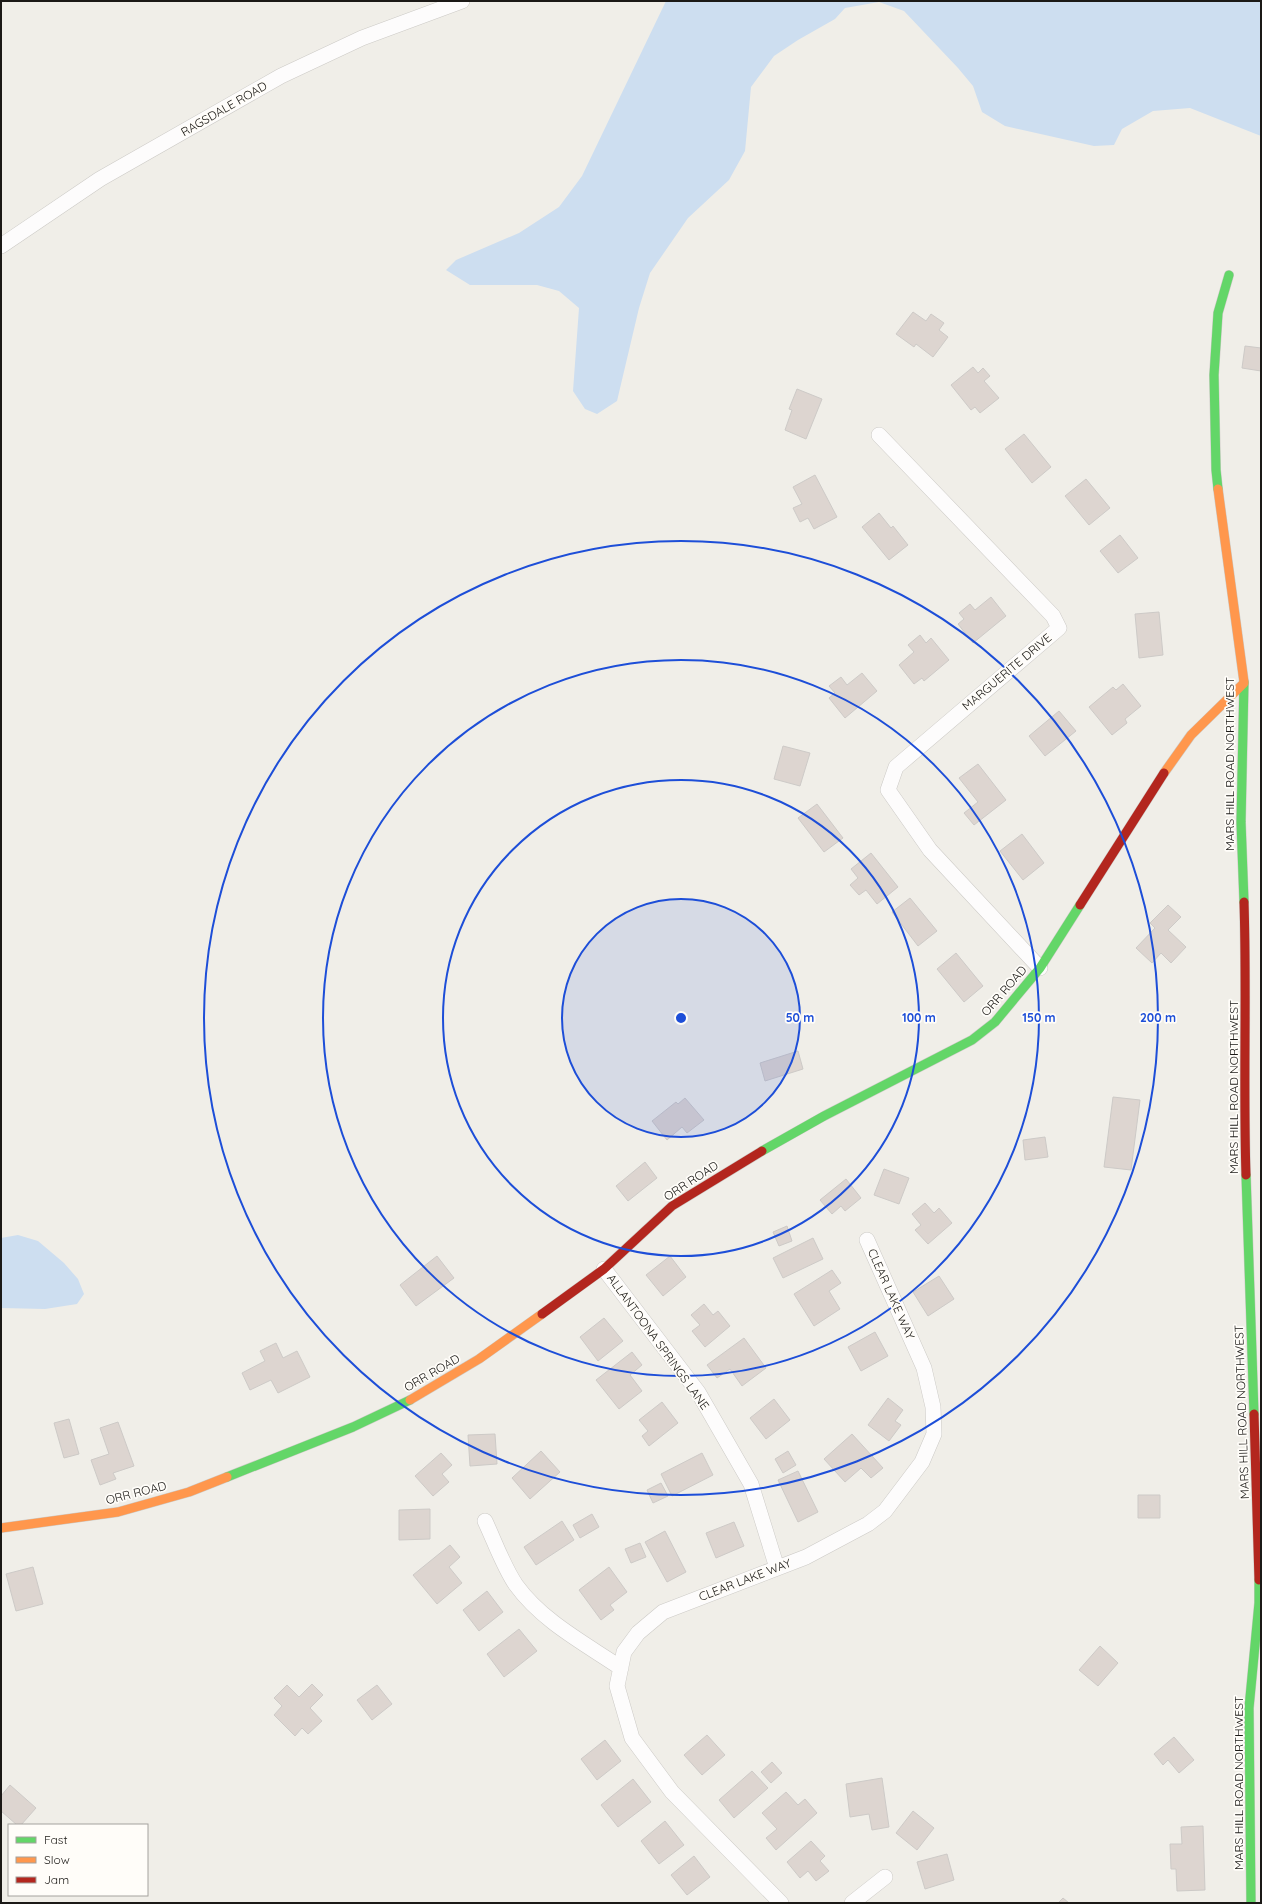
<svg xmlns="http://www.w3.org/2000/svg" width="1262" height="1904" font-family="Quicksand,sans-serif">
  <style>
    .water { fill: #cddef0 }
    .building { fill: #ddd5d0; stroke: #cdcac7 }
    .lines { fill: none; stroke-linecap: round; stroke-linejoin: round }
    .street-casing { stroke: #cccac6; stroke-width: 16 }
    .fast-casing { stroke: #cccac6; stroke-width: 10 }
    .slow-casing { stroke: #cccac6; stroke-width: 10 }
    .jam-casing { stroke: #cccac6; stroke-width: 10 }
    .street { stroke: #fdfcfc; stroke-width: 15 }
    .fast { stroke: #63d668; stroke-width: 9 }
    .slow { stroke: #ff974d; stroke-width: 9 }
    .jam { stroke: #b3261e; stroke-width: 9 }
    .ring { fill: none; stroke: #1d4ed8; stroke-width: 2 }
    .labels { text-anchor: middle; stroke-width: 3.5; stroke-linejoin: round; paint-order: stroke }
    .street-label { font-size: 12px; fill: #1b1916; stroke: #fffdf9 }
    .centre { fill: #1d4ed8; stroke: #fffdf9; stroke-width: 2 }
    .ring-label { font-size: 12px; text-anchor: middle; font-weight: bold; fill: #1d4ed8; stroke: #fffdf9; stroke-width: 3.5; stroke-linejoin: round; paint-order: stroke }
  </style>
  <rect width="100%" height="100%" fill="#f0eee8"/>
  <path class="water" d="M666,1H1261V136L1190,108L1153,111L1122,129L1114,145L1094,146L1005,126L982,112L973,86L958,68L904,11L879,2L845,8L835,19L798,40L774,56L751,87L745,151L729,180L688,218L650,273L639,308L617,401L597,414L585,409L573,391L579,308L559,291L537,285H470L446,270L456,260L519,233L559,207L582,176Z
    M18,1235L38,1241L64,1263L78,1279L84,1294L77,1304L45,1309L1,1308V1238Z"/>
  <path class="building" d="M913,312L926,321L931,314L944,323L939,330L948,337L933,357L916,344L914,347L896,334Z
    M1245,346L1261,348V371L1242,368Z
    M973,367L978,373L983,368L990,376L984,381L999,398L980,413L975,407L971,410L951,385Z
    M797,389L822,399L806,439L785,430L792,410L789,409Z
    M1024,434L1051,467L1032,483L1005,449Z
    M815,475L837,517L814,529L808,518L800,522L793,508L802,504L793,487Z
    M1086,479L1110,508L1089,525L1065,496Z
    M879,513L891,528L893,526L908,545L889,560L862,527Z
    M1120,535L1138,558L1118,573L1100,551Z
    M991,597L1006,616L973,643L958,624L964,619L959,613L970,604L975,610Z
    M1159,612L1163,655L1139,658L1135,614Z
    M920,635L926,643L931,638L949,660L924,681L922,678L914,684L899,665L914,652L908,645Z
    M862,673L877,691L845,718L829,698L835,693L829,686L841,677L847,685Z
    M1123,684L1141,706L1125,719L1127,723L1112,735L1089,707L1113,687L1116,690Z
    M1059,711L1076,731L1045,756L1029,736Z
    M783,746L810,753L800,786L774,779Z
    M978,764L1006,800L974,825L964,813L978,802L959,778Z
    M817,804L843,838L824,852L798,818Z
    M1022,834L1044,863L1023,880L1000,851Z
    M871,853L898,887L877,904L866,890L859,895L850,885L858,878L851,869Z
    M910,898L937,931L918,946L892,912Z
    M1168,905L1181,917L1168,930L1186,947L1171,963L1161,953L1152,963L1136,948L1155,928L1150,923Z
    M956,953L983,986L964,1002L937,969Z
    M798,1051L803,1069L765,1081L760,1063Z
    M1113,1097L1140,1100L1131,1170L1104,1167Z
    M685,1098L704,1120L687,1133L682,1127L667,1140L652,1121L676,1102L678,1104Z
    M1045,1137L1048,1157L1025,1160L1023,1140Z
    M645,1162L657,1178L628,1201L616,1186Z
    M884,1169L909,1178L899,1204L874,1195Z
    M846,1179L861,1198L845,1211L841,1206L832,1214L820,1200Z
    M925,1203L934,1213L939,1208L952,1223L928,1244L915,1230L921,1225L912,1214Z
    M787,1226L792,1241L779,1246L773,1232Z
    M813,1238L823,1259L783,1278L773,1258Z
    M437,1256L454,1278L416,1306L400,1285Z
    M670,1256L686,1277L663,1296L646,1275Z
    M832,1270L841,1283L829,1291L840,1309L814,1326L794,1294Z
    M939,1276L954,1299L928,1316L913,1292Z
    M704,1304L713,1315L718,1311L730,1326L705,1347L692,1331L700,1325L691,1315Z
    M604,1318L623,1341L598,1361L580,1337Z
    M875,1332L888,1356L861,1371L848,1347Z
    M744,1338L766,1368L742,1386L730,1369L717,1378L707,1365Z
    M276,1343L283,1358L297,1351L310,1377L278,1393L271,1380L250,1390L242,1373L265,1361L260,1351Z
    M632,1352L642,1365L630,1375L642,1391L619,1409L596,1380Z
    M888,1398L903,1410L895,1421L901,1425L889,1441L868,1425Z
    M774,1399L790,1420L766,1439L750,1418Z
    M662,1402L678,1423L649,1446L642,1436L648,1431L639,1420Z
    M69,1419L79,1454L64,1458L54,1423Z
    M118,1422L134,1466L113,1473L116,1479L100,1485L91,1460L109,1454L100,1428Z
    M495,1434L497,1464L470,1466L468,1435Z
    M852,1434L883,1468L871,1478L861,1468L845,1482L824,1459Z
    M541,1451L560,1472L530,1499L512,1478Z
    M788,1451L796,1465L783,1473L775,1459Z
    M441,1453L452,1465L442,1474L449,1482L433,1496L415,1476Z
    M702,1453L713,1475L672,1496L661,1474Z
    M798,1471L818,1512L798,1522L778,1480Z
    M661,1483L668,1496L653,1503L647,1490Z
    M1138,1495H1160V1518H1138Z
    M430,1509V1539L399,1540V1510Z
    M592,1514L599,1527L580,1538L573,1525Z
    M562,1521L574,1540L536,1565L524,1547Z
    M734,1522L744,1546L716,1558L706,1533Z
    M665,1531L686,1572L667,1582L645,1542Z
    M640,1543L646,1557L631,1563L625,1549Z
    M450,1545L460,1557L449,1567L462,1583L437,1604L413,1575Z
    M33,1567L43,1604L16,1611L6,1574Z
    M609,1567L627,1592L610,1605L614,1610L601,1620L579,1590Z
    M487,1591L503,1612L479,1631L463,1610Z
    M519,1629L537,1651L504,1677L487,1654Z
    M1100,1646L1118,1663L1098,1686L1079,1670Z
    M312,1684L323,1695L310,1708L322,1721L308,1734L302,1728L295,1736L274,1715L282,1706L274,1698L287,1685L299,1697Z
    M377,1685L392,1704L372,1720L357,1700Z
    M707,1735L725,1755L702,1775L684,1755Z
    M1174,1737L1194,1760L1179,1773L1168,1760L1163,1765L1154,1754Z
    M605,1740L621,1761L597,1780L581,1759Z
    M772,1762L782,1773L771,1783L761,1772Z
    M752,1771L768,1788L734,1818L719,1800Z
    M882,1778L889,1827L872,1830L869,1814L850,1817L846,1784Z
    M633,1779L651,1802L618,1827L601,1805Z
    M10,1785L36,1808L21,1825H17L1,1811V1796Z
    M786,1792L798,1805L805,1799L817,1813L776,1850L766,1838L777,1829L762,1813Z
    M913,1811L934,1828L917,1850L896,1833Z
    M665,1821L684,1845L659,1864L641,1841Z
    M1203,1826L1205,1890L1177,1891L1176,1869H1171L1170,1844H1182L1181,1827Z
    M811,1841L825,1856L820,1861L829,1871L816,1881L808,1871L800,1878L787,1862Z
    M947,1854L954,1880L925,1889L917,1862Z
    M694,1856L710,1877L687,1895L671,1875Z
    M1063,1898L1069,1903H1058Z"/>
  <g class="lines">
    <g class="street-casing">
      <path id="street" d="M1,246L100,179L281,76L362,38L462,1
        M879,435L1053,616L1059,628L896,767L888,790L930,850L1040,968
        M604,1269L698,1392L751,1484L777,1568
        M485,1521C494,1540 504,1568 516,1585C542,1621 584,1643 621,1668
        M781,1903L672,1792L632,1738L617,1686L624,1652L638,1633L663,1612L806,1557L868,1524L885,1511L922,1462L934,1434L933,1407L924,1368L867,1240
        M852,1903L885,1877"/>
    </g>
    <g class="fast-casing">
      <path id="fast" d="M1218,489L1216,470L1214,375L1218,313L1229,275
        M1244,902L1241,822L1244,682
        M762,1151L824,1116L972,1040L995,1022L1040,968L1080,905
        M1246,1175L1254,1414
        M227,1477L353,1427L410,1400
        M1251,1903L1249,1708L1259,1603V1580"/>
    </g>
    <g class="slow-casing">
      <path id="slow" d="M1218,489L1244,682
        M1164,773L1191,735L1244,683
        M410,1400L479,1359L542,1314
        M1,1528L118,1512L189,1492L227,1477"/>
    </g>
    <g class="jam-casing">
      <path id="jam" d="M1244,902C1247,993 1243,1084 1246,1175
        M1080,905L1164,773
        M542,1314L604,1269L672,1206L762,1151
        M1254,1414L1259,1580"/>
    </g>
    <use href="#street" class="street"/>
    <use href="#fast" class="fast"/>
    <use href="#slow" class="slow"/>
    <use href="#jam" class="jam"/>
  </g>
  <circle cx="681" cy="1018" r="119" fill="#1d4ed8" fill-opacity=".12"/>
  <g class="ring">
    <circle cx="681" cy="1018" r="119"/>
    <circle cx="681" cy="1018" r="238"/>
    <circle cx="681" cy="1018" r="358"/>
    <circle cx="681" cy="1018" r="477"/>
  </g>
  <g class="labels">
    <g class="street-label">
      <text transform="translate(224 109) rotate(-30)" y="4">RAGSDALE ROAD</text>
      <text transform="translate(1007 672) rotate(-40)" y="4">MARGUERITE DRIVE</text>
      <text transform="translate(1230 764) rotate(-90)" y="4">MARS HILL ROAD NORTHWEST</text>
      <text transform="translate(1004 991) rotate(-49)" y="4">ORR ROAD</text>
      <text transform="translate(1234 1087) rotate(-90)" y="4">MARS HILL ROAD NORTHWEST</text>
      <text transform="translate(691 1181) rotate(-33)" y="4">ORR ROAD</text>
      <text transform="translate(891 1294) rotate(66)" y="4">CLEAR LAKE WAY</text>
      <text transform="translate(658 1342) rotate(54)" y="4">ALLANTOONA SPRINGS LANE</text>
      <text transform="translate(432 1373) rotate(-30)" y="4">ORR ROAD</text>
      <text transform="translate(1242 1412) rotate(-92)" y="4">MARS HILL ROAD NORTHWEST</text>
      <text transform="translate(136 1493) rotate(-14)" y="4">ORR ROAD</text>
      <text transform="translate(745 1580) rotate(-21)" y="4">CLEAR LAKE WAY</text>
      <text transform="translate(1239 1783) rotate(-90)" y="4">MARS HILL ROAD NORTHWEST</text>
    </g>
  </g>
  <circle cx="681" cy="1018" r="6" class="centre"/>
  <g class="ring-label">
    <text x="800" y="1022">50 m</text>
    <text x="919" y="1022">100 m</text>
    <text x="1039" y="1022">150 m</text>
    <text x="1158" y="1022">200 m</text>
  </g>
  <rect width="1262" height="1904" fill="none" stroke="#1b1916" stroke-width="4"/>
  <rect x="8" y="1824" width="140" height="72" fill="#fffdf9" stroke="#a4a29e"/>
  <rect x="16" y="1837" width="20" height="6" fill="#63d668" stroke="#a4a29e"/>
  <text x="44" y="1844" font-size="12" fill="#1b1916">Fast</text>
  <rect x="16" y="1857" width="20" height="6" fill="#ff974d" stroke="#a4a29e"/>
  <text x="44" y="1864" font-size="12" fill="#1b1916">Slow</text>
  <rect x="16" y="1877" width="20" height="6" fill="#b3261e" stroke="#a4a29e"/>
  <text x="44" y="1884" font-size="12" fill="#1b1916">Jam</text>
</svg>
